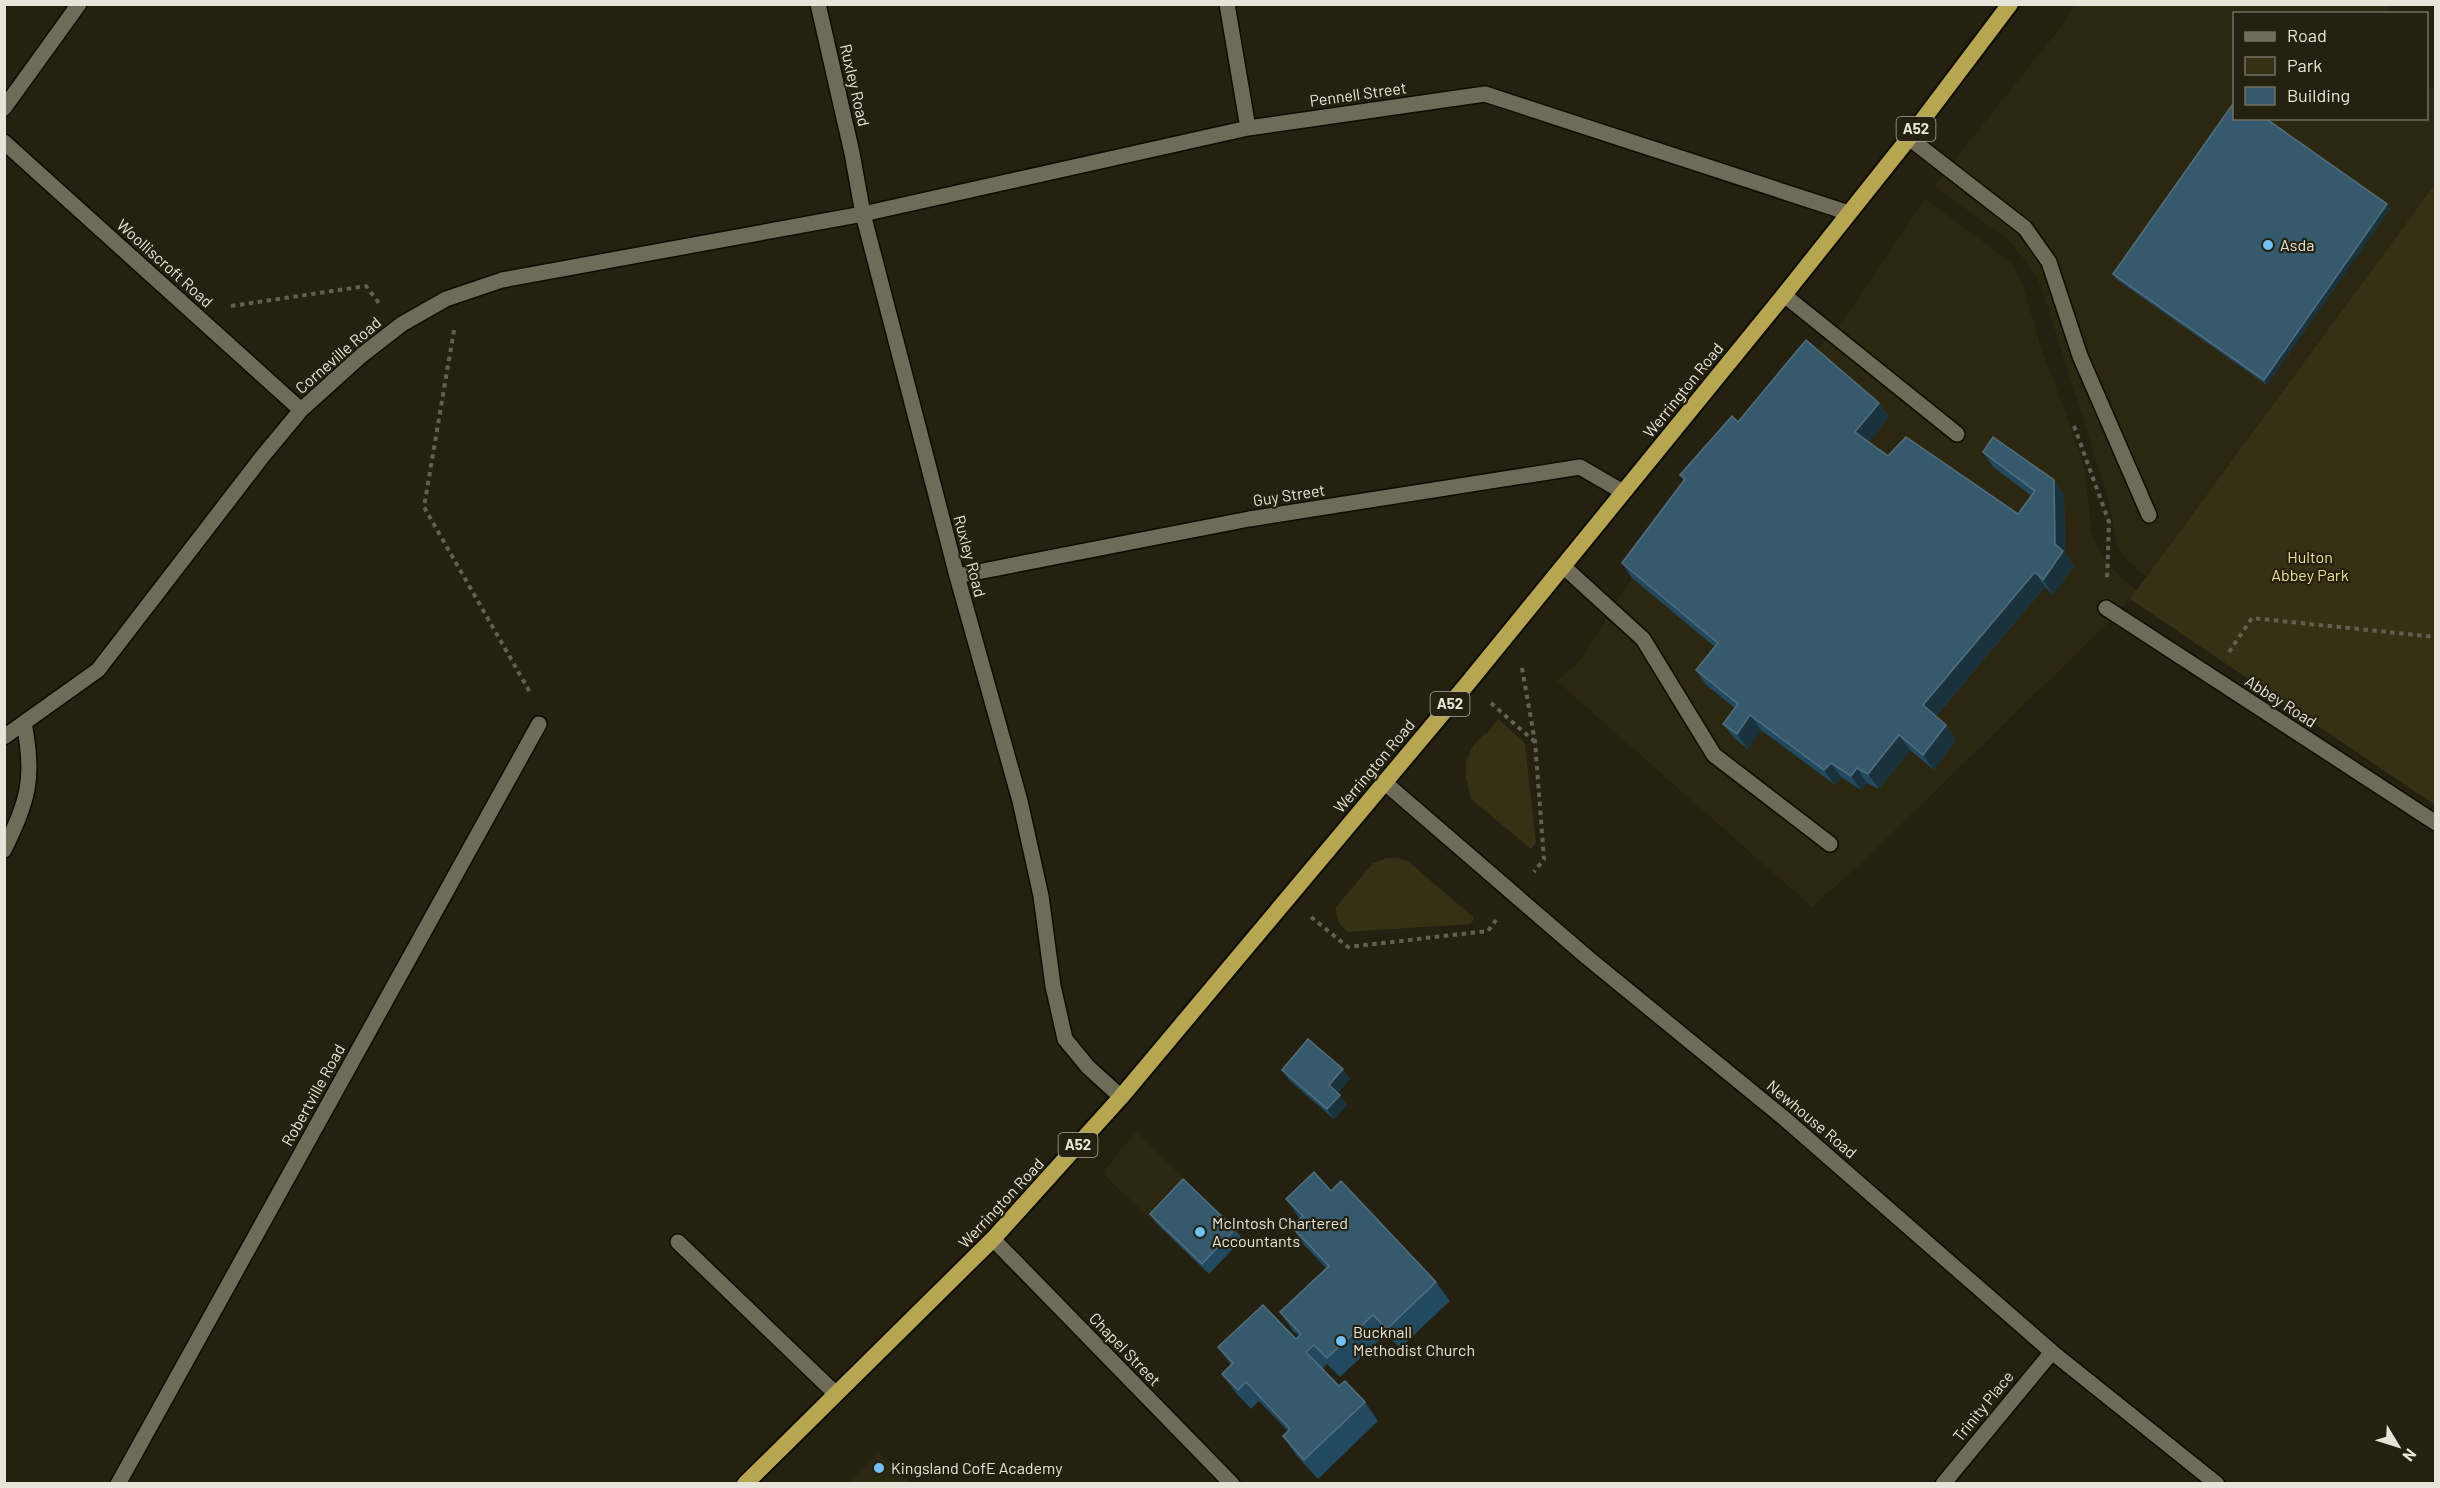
<svg xmlns="http://www.w3.org/2000/svg" width="2440" height="1488" font-family="Barlow,sans-serif">
  <style>
    .built { fill: #2c2710 }
    .green { fill: #363014 }
    .lines { fill: none; stroke-linecap: round; stroke-linejoin: round }
    .service-casing { stroke: #0e0b01; stroke-width: 18 }
    .minor-casing { stroke: #0e0b01; stroke-width: 18 }
    .tertiary-casing { stroke: #0e0b01; stroke-width: 18 }
    .trunk-casing { stroke: #0e0b01; stroke-width: 20 }
    .path { stroke: #635f51; stroke-width: 4; stroke-dasharray: 4.5 4.5; stroke-linecap: butt }
    .service { stroke: #6e6b58; stroke-width: 15 }
    .minor { stroke: #6e6b58; stroke-width: 15 }
    .tertiary { stroke: #6e6b58; stroke-width: 15 }
    .trunk { stroke: #b6a64f; stroke-width: 16 }
    .wall { fill: #214960 }
    .shaded-wall { fill: #1a323b }
    .building { fill: #365a6d; stroke: #526f7e; stroke-width: 1.5 }
    .poi-dot { fill: #72c1f5; stroke: #252111; stroke-width: 2 }
    .labels { text-anchor: middle; stroke-width: 4.5; stroke-linejoin: round; paint-order: stroke }
    .shield { fill: #252111; stroke: #adaa9e; stroke-width: 1.5 }
    .shield-label { font-size: 15px; font-weight: bold; fill: #e7e5da }
    .street-label { font-size: 16px; fill: #e7e5da; stroke: #252111 }
    .poi-label { font-size: 16px; fill: #e7e5da; stroke: #252111; text-anchor: start }
    .park-label { font-size: 16px; fill: #eddf95; stroke: #252111 }
  </style>
  <rect width="100%" height="100%" fill="#252111"/>
  <path class="built" d="M2075,5H2390L2391,13L2234,14V118H2426L2427,88H2435V184L2146,577L2122,555L2116,540L2107,494L2041,286L2028,264L2006,238L1934,186L2055,34Z
    M1925,199L2000,254L2014,266L2024,289L2042,351L2075,437L2086,476L2091,531L2101,553L2117,574L2137,591L2108,623L1858,866L1812,907L1557,681L1581,659L1632,578L1784,386L1845,318Z
    M1136,1132L1244,1237L1209,1274L1102,1173Z
    M878,1453L910,1483H911H848Z"/>
  <path class="green" d="M2435,184V805L2130,599Z
    M1498,719L1523,741L1525,745L1536,842L1531,849L1471,799L1466,777V761L1473,746L1485,733L1487,734Z
    M1387,858H1398L1409,862L1473,917V921L1470,924L1348,932C1339,925 1336,919 1336,907L1373,863Z"/>
  <g class="lines">
    <g class="service-casing">
      <path id="service" d="M1909,138L2025,228L2049,262L2080,356L2149,515
        M1784,295L1957,434
        M1563,566L1643,639L1714,755L1830,844
        M678,1242L836,1394"/>
    </g>
    <g class="minor-casing">
      <path id="minor" d="M1227,4L1248,128
        M4,108L79,4
        M4,142L301,410
        M957,576L1249,519L1580,467L1623,492
        M2106,608L2436,823
        M4,737L98,670L262,457L301,410L362,355L402,324L446,299L502,280L863,214L1248,128L1485,94L1849,213
        M1384,782L1588,958L1785,1119L2052,1352L2217,1484
        M4,850C28,800 35,779 24,723
        M993,1239L1232,1484
        M118,1484L539,724
        M1943,1484L2052,1352"/>
    </g>
    <g class="tertiary-casing">
      <path id="tertiary" d="M818,4L852,153L863,214L957,576L1020,801L1041,896L1053,986L1065,1039L1088,1067L1121,1097"/>
    </g>
    <g class="trunk-casing">
      <path id="trunk" d="M745,1484L993,1239L1121,1097L1468,683L1784,295L1909,138L2010,4"/>
    </g>
    <path class="path" d="M231,306L366,286L379,303
      M454,330L424,507L531,694
      M2074,426L2109,522L2107,580
      M2229,652L2252,618L2436,637
      M1522,668L1535,742L1544,859L1534,872
      M1491,703L1535,742
      M1311,917L1348,947L1488,931L1496,920"/>
    <use href="#service" class="service"/>
    <use href="#minor" class="minor"/>
    <use href="#tertiary" class="tertiary"/>
    <use href="#trunk" class="trunk"/>
  </g>
  <path class="wall" d="M2387,204L2390,209L2267,385L2116,279L2113,274Z
    M1879,403L1889,417L1869,443L1888,456L2018,514L2032,496L1993,467L1983,452L2054,480L2064,495L2065,553L2074,566L2053,595L2045,587L1936,716L1946,725L1956,740L1934,770L1910,750L1879,789L1867,783L1861,790L1841,777L1835,785L1761,730L1748,749L1734,738L1723,724L1735,708L1706,685L1696,670L1715,647L1632,578L1622,563L1684,481L1680,475L1738,422Z
    M1343,1069L1350,1079L1338,1093L1347,1105L1334,1119L1289,1080L1282,1070Z
    M1331,1191L1436,1282L1450,1301L1400,1348L1386,1334L1340,1377L1327,1364L1322,1369L1339,1386L1365,1402L1378,1421L1318,1479L1296,1455L1283,1436L1288,1431L1259,1401L1251,1409L1236,1393L1222,1374L1231,1365L1218,1347L1296,1339L1299,1336L1293,1331L1280,1312L1326,1268L1304,1245L1291,1226L1300,1219L1286,1199Z
    M1150,1214L1235,1229L1242,1239L1209,1274L1158,1225Z"/>
  <path class="shaded-wall" d="M2387,204L2390,209L2267,385L2264,380Z
    M1879,403L1889,417L1866,447L1855,432Z
    M2054,480L2064,495L2065,553L2074,566L2053,595L2043,580L2055,544Z
    M2035,572L2045,587L1933,719L1923,705Z
    M1750,715L1761,730L1748,749L1737,734Z
    M1946,725L1956,740L1934,770L1923,755Z
    M1899,735L1910,750L1879,789L1868,774Z
    M1831,763L1841,777L1835,785L1824,770Z
    M1857,768L1867,783L1861,790L1851,776Z
    M1343,1069L1350,1079L1336,1095L1329,1085Z
    M1340,1095L1347,1105L1334,1119L1327,1109Z"/>
  <path class="building" d="M2235,101V118H2265L2387,204L2264,380L2113,274Z
    M1806,340L1879,403L1855,432L1888,456L1906,437L2018,514L2035,491L1983,452L1993,437L2054,480L2055,544L2063,551L2043,580L2035,572L1923,705L1946,725L1923,755L1899,735L1868,774L1857,768L1851,776L1831,763L1824,770L1750,715L1737,734L1723,724L1738,704L1696,670L1718,643L1622,563L1685,479L1680,475L1732,416L1738,422Z
    M1308,1039L1343,1069L1329,1085L1340,1095L1327,1109L1282,1070Z
    M1314,1172L1331,1191L1341,1181L1436,1282L1387,1329L1373,1315L1327,1358L1314,1345L1306,1352L1339,1386L1345,1381L1365,1402L1304,1460L1283,1436L1290,1429L1246,1382L1238,1390L1222,1374L1233,1363L1218,1347L1263,1305L1296,1339L1301,1334L1280,1312L1329,1266L1291,1226L1303,1216L1286,1199Z
    M1183,1179L1235,1229L1202,1264L1150,1214Z"/>
  <g class="poi-dot">
    <circle cx="2268" cy="245" r="6"/>
    <circle cx="1200" cy="1232" r="6"/>
    <circle cx="1341" cy="1341" r="6"/>
    <circle cx="879" cy="1468" r="6"/>
  </g>
  <g class="labels">
    <g class="shield">
      <rect x="1896.5" y="117" width="39" height="24" rx="4.5"/>
      <rect x="1430.5" y="692" width="39" height="24" rx="4.5"/>
      <rect x="1058.5" y="1133" width="39" height="24" rx="4.5"/>
    </g>
    <g class="shield-label">
      <text x="1916" y="134">A52</text>
      <text x="1450" y="709">A52</text>
      <text x="1078" y="1150">A52</text>
    </g>
    <g class="street-label">
      <text transform="translate(855 85) rotate(77)" y="6">Ruxley Road</text>
      <text transform="translate(1358 94) rotate(-8)" y="6">Pennell Street</text>
      <text transform="translate(165 263) rotate(42)" y="6">Woolliscroft Road</text>
      <text transform="translate(338 355) rotate(-41)" y="6">Corneville Road</text>
      <text transform="translate(1683 390) rotate(-51)" y="6">Werrington Road</text>
      <text transform="translate(1289 495) rotate(-9)" y="6">Guy Street</text>
      <text transform="translate(970 556) rotate(75)" y="6">Ruxley Road</text>
      <text transform="translate(2281 701) rotate(33)" y="6">Abbey Road</text>
      <text transform="translate(1374 766) rotate(-50)" y="6">Werrington Road</text>
      <text transform="translate(313 1095) rotate(-61)" y="6">Robertville Road</text>
      <text transform="translate(1812 1119) rotate(40)" y="6">Newhouse Road</text>
      <text transform="translate(1001 1203) rotate(-47)" y="6">Werrington Road</text>
      <text transform="translate(1125 1349) rotate(46)" y="6">Chapel Street</text>
      <text transform="translate(1983 1406) rotate(-51)" y="6">Trinity Place</text>
    </g>
    <g class="poi-label">
      <text x="2280" y="251">Asda</text>
      <text x="1212" y="1229">McIntosh Chartered<tspan x="1212" dy="18">Accountants</tspan></text>
      <text x="1353" y="1338">Bucknall<tspan x="1353" dy="18">Methodist Church</tspan></text>
      <text x="891" y="1474">Kingsland CofE Academy</text>
    </g>
    <g class="park-label">
      <text x="2310" y="563">Hulton<tspan x="2310" dy="18">Abbey Park</tspan></text>
    </g>
  </g>
  <rect width="2440" height="1488" fill="none" stroke="#e7e5da" stroke-width="12"/>
  <rect x="2233" y="12" width="195" height="108" fill="#252111" stroke="#736f61" stroke-width="1.5"/>
  <rect x="2245" y="32" width="30" height="9" fill="#6e6b58" stroke="#736f61" stroke-width="1.5"/>
  <text x="2287" y="42" font-size="18" fill="#e7e5da">Road</text>
  <rect x="2245" y="57" width="30" height="18" fill="#363014" stroke="#736f61" stroke-width="1.5"/>
  <text x="2287" y="72" font-size="18" fill="#e7e5da">Park</text>
  <rect x="2245" y="87" width="30" height="18" fill="#365a6d" stroke="#736f61" stroke-width="1.5"/>
  <text x="2287" y="102" font-size="18" fill="#e7e5da">Building</text>
  <g transform="translate(2398 1446) rotate(128)" stroke="#252111" stroke-width="4.5" paint-order="stroke">
  <path d="M0-4.5L10 22L0 15L-10 22Z" fill="#e7e5da"/>
  <text y="-9" font-size="16" font-weight="bold" text-anchor="middle" fill="#e7e5da">N</text>
  </g>
</svg>
